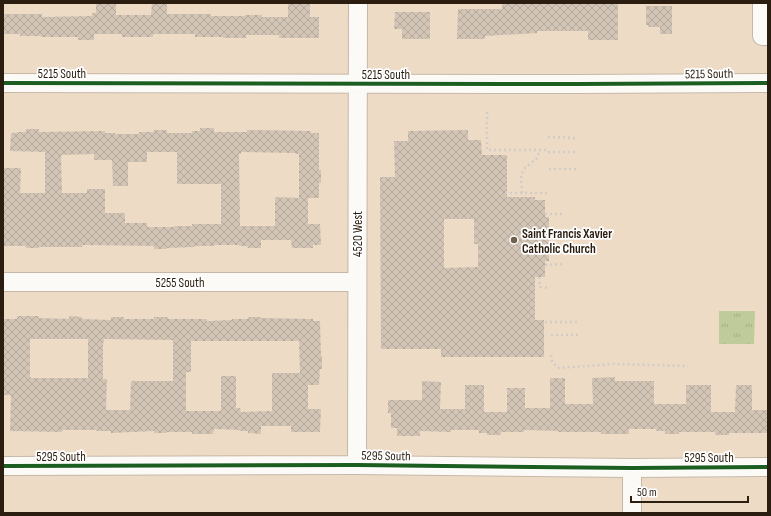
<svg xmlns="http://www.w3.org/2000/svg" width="771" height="516" font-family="'Sofia Sans Condensed',sans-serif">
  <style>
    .park { fill: url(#park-tufts) }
    .building { fill: url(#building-cross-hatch); fill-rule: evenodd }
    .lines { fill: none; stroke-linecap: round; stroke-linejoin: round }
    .minor-casing { stroke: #c6b8a8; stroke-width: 20 }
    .path { stroke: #d1ccc5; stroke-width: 2.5; stroke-dasharray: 2 3; stroke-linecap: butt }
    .minor { stroke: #fcfaf6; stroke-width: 18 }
    .cycleway-casing { stroke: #fff; stroke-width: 6 }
    .cycleway { stroke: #1b5e20; stroke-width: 4 }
    .poi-dot { fill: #6f6050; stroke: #fff; stroke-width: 1.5 }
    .labels { text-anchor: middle; stroke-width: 3.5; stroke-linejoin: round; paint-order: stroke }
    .street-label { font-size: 13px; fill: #2b1e10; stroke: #fff }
    .poi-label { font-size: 13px; font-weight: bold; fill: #2b1e10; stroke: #fff; text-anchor: start }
  </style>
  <defs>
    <pattern id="park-tufts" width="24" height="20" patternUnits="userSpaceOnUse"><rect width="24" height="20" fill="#c0cb9c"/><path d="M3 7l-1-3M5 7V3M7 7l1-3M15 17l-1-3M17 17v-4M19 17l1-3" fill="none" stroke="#a5ae85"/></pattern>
    <pattern id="building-cross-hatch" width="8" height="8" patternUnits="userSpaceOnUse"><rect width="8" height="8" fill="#d3c5b5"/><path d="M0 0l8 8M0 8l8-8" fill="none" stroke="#b5a99b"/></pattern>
  </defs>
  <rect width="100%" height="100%" fill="#eddbc6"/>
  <path class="park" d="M719,311H755L754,344H719Z"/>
  <path class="building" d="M96,3H116V15H151L152,3H167V14H211V16H245V15H262V17H288V3H310V17H319V38H279V35H246V38H223V37H195V34H153V37H122V34H94V40H78V37H41V36H20V34H3V14H42V17L92,16V13H96Z
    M502,3H618V40H588V31H537V33L485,36V39H457L458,9H502Z
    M646,6H672V34H660V27H648V25H646Z
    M395,12H430V39H402V29H394Z
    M200,128H214V132H247V130L311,131V133H319V170H321V183H319V198H308V224H320L321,245H313V248H292L291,240H261V248H248L247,246H239V245H214V246H194V247L167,248V249H154V246L82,245V247H39V248H26V246H3V168H21L20,193H45V152L10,151L11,133H17V132H26V129H39V132L105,131V133H115V134H139V132H154V130H167V133H192V131H200ZM147,152H177V184H221V224H192V226H174V227H147V223H125V213H105V189H87V193H62L61,155L94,154V160H112L113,186H128V162H147ZM241,152L296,153V154H299V198L275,197V226H240L239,154H241Z
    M468,130V140H481L482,155H507V197H535V200H545V217H549V261H545V277H535V320H544V357H441V349H381L380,177H395L394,141H408V131ZM444,219H474V244H478V267L444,268Z
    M17,316H39V318L69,319V316L82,317V319L111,320V317H124V319H154V317H168V319H207V321L232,320V319H248V317H261V318L313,319V321H320L321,356H322V369H320L319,385H308V409H321L320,432H291V426H261V434L248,433V431H239V430L214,429L213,434H192V432H167V433H154V431L111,433V431H96V430H62V432L10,431L11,395H3V319H17ZM30,339H88V378H31V377H30ZM104,339L173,340V381H131L130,410H106L107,379H103V343H104ZM191,341H299L300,373H272V411L241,412L240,408H236V376H221V411H186V372H191Z
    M615,377V381H654V404H686V385H711V412H735L736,385H752V410H768V433H729V435H715V432H679V434H665V431H656V429H629V434H601V432H558V431L524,430V432H501V435H487V433H479V430H451V432L420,431V436H397V428H391V413H388V400H422V381L441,382L440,409H465V385H484V412H507V388H525V408H550V378H565V404H593L592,378Z"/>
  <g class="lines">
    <g class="minor-casing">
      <path id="minor" d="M762,3V36H768
        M3,83L576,84L768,83
        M3,282H357
        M357,465L358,3
        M3,466L357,465L632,468L768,467
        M632,468V513"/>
    </g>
    <path class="path" d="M487,112V150H548
      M548,137L576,138
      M548,152H576
      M549,169H577
      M500,193H549
      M522,193L521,175L524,169L537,158L540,150
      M545,214H564
      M545,265L563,264
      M539,277L540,287L550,288
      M545,322H578
      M551,335H578
      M551,355L552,362L559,368L614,364L688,366"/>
    <use href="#minor" class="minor"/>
    <g class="cycleway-casing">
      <path id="cycleway" d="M3,83L576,84L768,83
        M3,466L357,465L632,468L768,467"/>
    </g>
    <use href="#cycleway" class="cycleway"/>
  </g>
  <circle class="poi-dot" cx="514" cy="240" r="4"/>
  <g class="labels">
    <g class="street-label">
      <text x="62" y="78">5215 South</text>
      <text transform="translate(709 73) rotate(-1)" y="5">5215 South</text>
      <text x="386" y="79">5215 South</text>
      <text transform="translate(357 234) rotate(-90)" y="5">4520 West</text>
      <text x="180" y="287">5255 South</text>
      <text transform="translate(386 455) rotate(1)" y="5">5295 South</text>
      <text x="61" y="461">5295 South</text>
      <text x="709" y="462">5295 South</text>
    </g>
    <g class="poi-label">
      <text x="522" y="238">Saint Francis Xavier<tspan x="522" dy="15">Catholic Church</tspan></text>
    </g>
  </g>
  <rect width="771" height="516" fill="none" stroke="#2b1e10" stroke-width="8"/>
  <path d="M631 496v6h117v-6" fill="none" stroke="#2b1e10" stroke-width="2"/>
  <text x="637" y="496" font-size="12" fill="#2b1e10" stroke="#ffffff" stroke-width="3" paint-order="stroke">50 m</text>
</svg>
